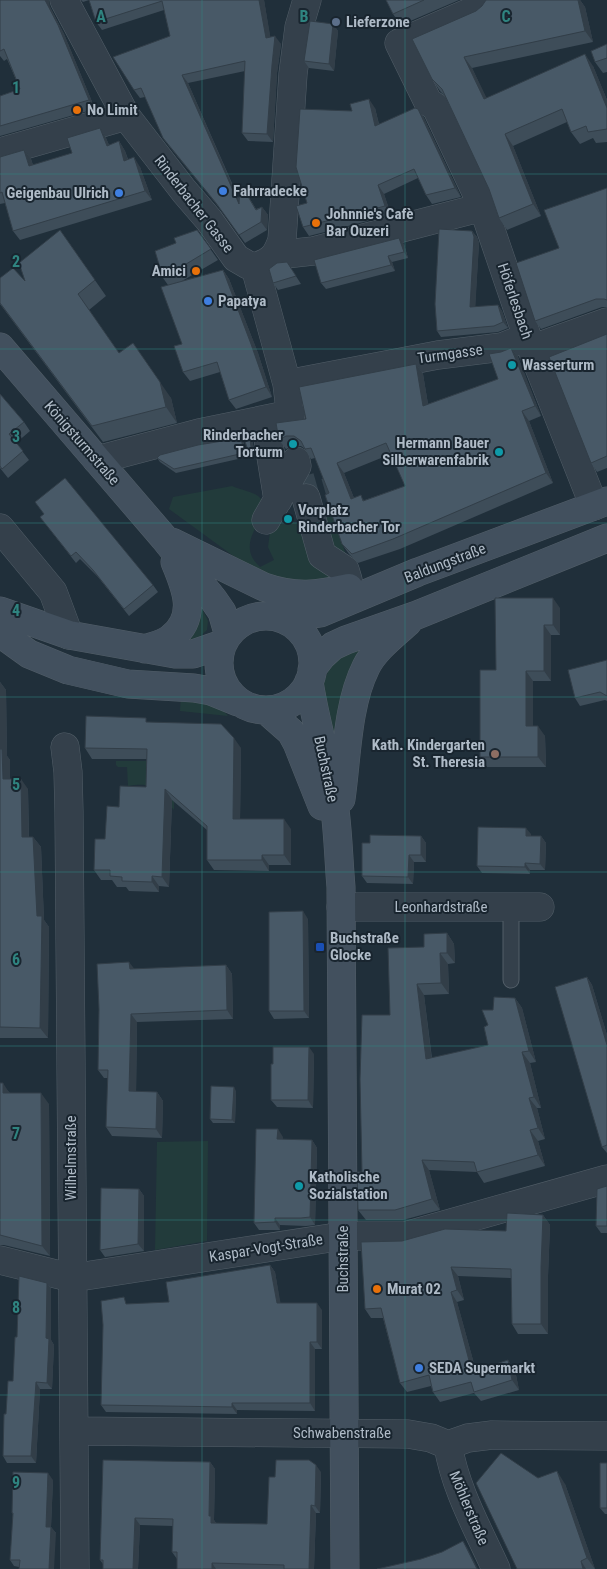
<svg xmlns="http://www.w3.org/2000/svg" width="607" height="1569" font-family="'Roboto Condensed',sans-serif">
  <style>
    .green { fill: #223b3b }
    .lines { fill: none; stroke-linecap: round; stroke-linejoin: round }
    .street-tunnel { stroke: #35444f; stroke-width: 28; stroke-dasharray: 28 14; stroke-linecap: butt }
    .lane-casing { stroke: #525e68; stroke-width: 17 }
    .street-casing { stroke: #525e68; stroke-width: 29 }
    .secondary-casing { stroke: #525e68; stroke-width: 29 }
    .lane { stroke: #34404b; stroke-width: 15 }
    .street { stroke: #34404b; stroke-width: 28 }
    .secondary { stroke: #42505e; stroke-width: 28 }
    .wall { fill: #3e4d59; fill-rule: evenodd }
    .shaded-wall { fill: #323e48 }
    .building { fill: #485967; stroke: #323e48; fill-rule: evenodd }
    .grid { fill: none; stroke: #2f8480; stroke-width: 1; stroke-opacity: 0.55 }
    .service-dot { fill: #5c6f8a; stroke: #19252f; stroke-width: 2 }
    .food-dot { fill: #e8710a; stroke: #19252f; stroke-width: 2 }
    .shop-dot { fill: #3f7fe0; stroke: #19252f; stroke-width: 2 }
    .culture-dot { fill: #0f9aa8; stroke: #19252f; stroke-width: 2 }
    .education-dot { fill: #8d6e63; stroke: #19252f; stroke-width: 2 }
    .transit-dot { fill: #1a4fb4; stroke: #19252f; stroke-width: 2 }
    .labels { text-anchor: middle; stroke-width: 4; stroke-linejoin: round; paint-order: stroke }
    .poi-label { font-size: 15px; font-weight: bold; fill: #afbbc7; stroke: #19252f; text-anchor: start }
    .street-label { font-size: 15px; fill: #afbbc7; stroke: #19252f }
    .grid-label { font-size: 16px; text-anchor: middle; font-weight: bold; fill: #2f8480; stroke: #19252f; stroke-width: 4; stroke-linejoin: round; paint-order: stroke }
  </style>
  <rect width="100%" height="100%" fill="#202f3a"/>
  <path class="green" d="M232,486C238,489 253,492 258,496C280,513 229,539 260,567L274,560L268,547L270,532L278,525L291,522L303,525L343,581L302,586L254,571L169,509L173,497Z
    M330,504L349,565L327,554L313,509Z
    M197,598L208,621L207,630L195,641L184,642Z
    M370,639L334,739C333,725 325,712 323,698C321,683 330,662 343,653C351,648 361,643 370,639Z
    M181,695L218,704L228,716L180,711Z
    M116,761H152L175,770L174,810C159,791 155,781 128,786L127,767H118L116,765Z
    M208,1141L207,1241L155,1250L157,1142Z"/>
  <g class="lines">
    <path class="street-tunnel" d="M300,477L306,498L330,491"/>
    <g class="lane-casing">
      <path id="lane" d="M511,907V980"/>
    </g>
    <g class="street-casing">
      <path id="street" d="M64,0L126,116L184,191L209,220L236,258L248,265L255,267
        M483,0L477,9L399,43L428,102L436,107L483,207L529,342L594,506
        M0,152L126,116
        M277,255L313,251L483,207
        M255,267C272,261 276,257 282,240L293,74L299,27L307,0
        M255,267L287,384L289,401
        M287,384L438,355L502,347L522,339L537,347L607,322
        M265,420L278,500
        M97,460L199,433L291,414
        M306,498L322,555L345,570L348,580
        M266,520L297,466L296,461
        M0,528L53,592L69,635
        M65,747L68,772L69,812L75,1569
        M341,907H540
        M0,1260L72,1278L343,1236H405L607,1179
        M74,1431L408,1434L431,1438L448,1445L468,1438L492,1435L607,1436
        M448,1445C455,1489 478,1529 496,1569"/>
    </g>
    <g class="secondary-casing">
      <path id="secondary" d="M0,347L164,538L213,599L222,612L228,633
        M172,542L264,587C296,598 317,595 349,588
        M0,611L69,635L175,654H193L222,644
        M219 663a47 47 0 1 1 94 0a47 47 0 1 1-94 0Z
        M281,618L296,617L320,613L418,572L607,501
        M0,633L29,654L68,670L128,684L194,688L211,691L238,702
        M145,649C153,646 164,644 171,638C198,617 186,588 175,562
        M312,669L322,656L333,646L346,640L417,615L607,538
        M309,681C314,716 324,749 331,783C338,817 338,853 341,887L345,1569
        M266,710L291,732L297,743L322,806
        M341,799C347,757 347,705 366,667C375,649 394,635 408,622"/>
    </g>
    <use href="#lane" class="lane"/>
    <use href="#street" class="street"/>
    <use href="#secondary" class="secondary"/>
  </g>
  <path class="wall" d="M0,0L50,7L64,34L95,109L0,136V96L20,89L7,59L4,61L0,56Z
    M81,0H264L270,37L281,44L277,73L273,142L248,141L242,133L245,71L188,83L239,199L245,191L256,209L262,207L268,215L267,230L245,243L222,211L169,146L163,138L145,97L140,98L134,90L170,36L164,10L102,30L96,22L89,0L83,2Z
    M386,0H459L401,25L393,14Z
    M486,0H580L585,7L593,42L472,68L486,98L593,66L607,100V142L596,143L593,138L580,144L571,132L567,122L513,146L541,216L507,230L499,218L489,189L445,96L440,91L432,79L476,11L482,6Z
    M333,24L338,31L334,71L309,68L304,61Z
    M607,44V72L603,73L595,62Z
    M375,108L379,124L418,109L424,118L461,197L432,204L426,195L418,178L384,194L391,215L309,236L303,227L307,203L352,111Z
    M100,128L106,138L109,145L119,141L125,151L128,159L140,167L152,200L20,240L13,231L5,203L0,204V157L24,150L31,159L33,165L72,153Z
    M607,188V307H602L541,329L535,321L559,248Z
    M60,230L106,296L89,310L119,353L171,398L177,423L103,442L0,304V278L25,281Z
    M197,230L218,260L182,281L223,270L229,279L258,353L272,397L236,409L229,400L220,372L190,381L183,372L182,344L168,285L163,278L176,243Z
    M472,231L477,237L479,243L475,307L498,305L502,311L508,328L498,332L441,337L437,331Z
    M404,244L408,258L392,262L395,271L326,289L321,283Z
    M287,262L301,284L278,290L273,283Z
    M607,334V468L597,472L591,463Z
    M511,348L518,357L541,416L529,421L553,483L400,549L358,563L349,554L342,544L329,493L315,458L311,459L305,449L301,446H292L286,449L279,440L306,419L416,364L423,374L428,404L498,379L501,352ZM391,454L405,486L365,500L354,498L344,473Z
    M0,394L24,422L30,431L16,443L29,460L8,478L0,468Z
    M241,438L243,441L247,457L176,473L160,462L157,458Z
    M252,438L255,456L252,457L249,453Z
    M35,502L153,585L158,592L129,616L98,577L80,559L76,563L40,517L44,514Z
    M560,608V635H551V681H533V726L545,736L546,767H487L480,757L496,670Z
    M607,660V701L605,700L580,706L575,698Z
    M0,682L6,690L7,756L10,760V779L28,789L29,837H33L41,847L44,920L49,927L48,1038H0Z
    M149,722L241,748L240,819L291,829V865H269V871L214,870L207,860V830L172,800L169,887L159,886V892L129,891L126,887H117L112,880H101L94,870L105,839L119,807L146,787L147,759H92L85,748Z
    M531,834V836H541L546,843L545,870H530V874L482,873L477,866Z
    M421,836L426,843V862H414L413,884L367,883L362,876L370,843Z
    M308,919L309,1018L274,1019L269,1011Z
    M447,933L454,944L455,963L448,964L449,994L424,995L432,1058L488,1045V1025L493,1010L515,998L522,1008L536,1062L530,1063L541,1108H537L545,1139L538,1141L545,1166L484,1183L477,1172L429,1170L440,1210L403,1220H366L358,1210L362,1172L390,1015L424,947Z
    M226,965L232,974L233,1019L137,1022L136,1092H157L163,1101L162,1138L112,1136L106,1127L108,1078H104L98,1070L134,969Z
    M587,977L592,985L607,1035V1153L602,1147Z
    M314,1054L313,1108L277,1107L271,1100Z
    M0,1083L10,1093L49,1104L50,1256L4,1245H0Z
    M236,1091L235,1123H213L210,1119Z
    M283,1137V1140H312L317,1148L315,1225L306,1226L280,1225V1230H259L254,1223Z
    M607,1186V1233H601L596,1226Z
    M139,1189L144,1196V1251L105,1257L100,1250Z
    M543,1215L550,1225L548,1276V1334H518L512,1324L511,1278L458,1276L464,1300L457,1302L476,1371L515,1370L519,1390L481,1401L474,1393L440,1402L433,1392L431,1386L407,1392L400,1383L383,1318H371L365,1309L402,1241L506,1231Z
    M270,1265L275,1272L280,1303L322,1310V1349H315V1411L237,1410V1414L106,1412L101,1405L129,1304L169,1302Z
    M47,1283L51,1289V1340L54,1345L52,1389H40L36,1463H7L3,1456L6,1414L13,1381L17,1337Z
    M103,1460L210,1462L215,1469L214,1520L216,1523L267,1524L275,1477L321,1472L320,1513H316L314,1569H177V1559L172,1552L173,1526L140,1525L138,1569H103V1564L100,1560Z
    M607,1463V1514H605L600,1508Z
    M538,1478L565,1484L595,1569H517Z
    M53,1480L51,1527L56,1533L19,1567L14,1566L10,1560L13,1514L12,1513Z"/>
  <path class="shaded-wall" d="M45,0H49L50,7L64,34L95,109L89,100Z
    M259,0H264L272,46L266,38Z
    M578,0H580L585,7L593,42L585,31Z
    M333,24L338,31L334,71L329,64Z
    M275,36L281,44L277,73L273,142L267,134L272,65Z
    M585,54L593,66L607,100V108Z
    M464,57L472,68L493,111L484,99Z
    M182,75L188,83L244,212L239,204Z
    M369,99L375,108L381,134L375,126Z
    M418,109L424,118L461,197L455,188Z
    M100,128L106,138L113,155L107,146Z
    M505,134L513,146L541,216L533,204Z
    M119,141L125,151L131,170L124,161Z
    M24,150L31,159L36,176L29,166Z
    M134,157L140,167L152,200L145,191Z
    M378,185L384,194L391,215L385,206Z
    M262,207L268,215L267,230L261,222Z
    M472,231L477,237L479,243L475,313L470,307Z
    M399,238L404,244L408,258L404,252Z
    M388,256L392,262L395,271L391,265Z
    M223,270L229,279L258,353L272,397L266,387Z
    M498,305L502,311L508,328L503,322Z
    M133,343L171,398L177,423L166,407Z
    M511,348L518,357L541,416L535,406Z
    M416,364L423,374L430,416L423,406Z
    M522,411L529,421L553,483L546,473Z
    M249,434L252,438L255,456L252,453Z
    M241,438L243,441L247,457L244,453Z
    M337,463L344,473L358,508L351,499Z
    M553,598L560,608V635L553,625Z
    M544,625L551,635V681L544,671Z
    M526,671L533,681V736L526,726Z
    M0,682L6,690L7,756L10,760V789L3,779L0,750Z
    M538,726L545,736L546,767L538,757Z
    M234,738L241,748L240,829L233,819Z
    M21,779L28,789L29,848L22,837Z
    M165,789L172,800L169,887L162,877Z
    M284,819L291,829V865L284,855Z
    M526,828L531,834V842L526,836Z
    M421,836L426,843V862L421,855Z
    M541,836L546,843L545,870L540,864Z
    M33,837L41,847L44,920L49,927L48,1038L40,1028Z
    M262,855L269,865V871L262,860Z
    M409,855L414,862L413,884L408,877Z
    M525,863L530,870V874L525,867Z
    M152,876L159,886V892L152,882Z
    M303,911L308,919L309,1018L304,1011Z
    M447,933L454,944L455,963L447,953Z
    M440,953L448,964L449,994L441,983Z
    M129,962L136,971L130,969Z
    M226,965L232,974L233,1019L227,1010Z
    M587,977L592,985L607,1035V1045Z
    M417,984L424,995L433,1070L426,1059Z
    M515,998L522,1008L536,1062L529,1051Z
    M131,1014L137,1022L136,1100L129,1091Z
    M309,1047L314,1054L313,1108L308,1100Z
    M522,1052L530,1063L541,1108L534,1097Z
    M3,1083L10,1094L3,1093Z
    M234,1087L236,1091L235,1123L232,1120Z
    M157,1092L163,1101L162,1138L156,1129Z
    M41,1093L49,1104L50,1256L42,1246Z
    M529,1098L537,1108L545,1139L538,1128Z
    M278,1129L283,1137L282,1147L277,1139Z
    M530,1130L538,1141L545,1166L538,1155Z
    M312,1140L317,1148L315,1225L310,1217Z
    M422,1160L429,1170L440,1210L432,1199Z
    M139,1189L144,1196V1251L138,1244Z
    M543,1215L550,1225L548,1276V1334L541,1324V1267Z
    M275,1218L280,1225V1230L275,1222Z
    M270,1265L275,1272L282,1311L277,1303Z
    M451,1267L458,1276L464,1300L457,1290Z
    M47,1283L51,1289V1340L54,1345L52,1389L47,1383L46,1338Z
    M451,1292L457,1302L479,1382L472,1372Z
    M317,1303L322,1310V1349L317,1342Z
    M310,1342L315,1349V1411L310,1403Z
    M508,1360L515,1370L519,1390L512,1380Z
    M36,1382L40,1389L36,1463L31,1456Z
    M232,1403L237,1410V1414L232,1407Z
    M210,1462L215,1469L214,1520L216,1523H211L209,1516Z
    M316,1465L321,1472L320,1513L315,1506Z
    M557,1471L565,1484L595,1569L587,1558Z
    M48,1473L53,1480L51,1527L56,1533L54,1569H49L46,1527Z
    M311,1505L316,1513L314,1569H309Z
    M135,1518L140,1525L138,1569H133Z
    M463,1541L468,1549L478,1569H477Z
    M581,1561L586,1569H583Z
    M212,1563L216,1569H212Z"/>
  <path class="building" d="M0,0H45L58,25L89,100L0,126V96L20,89L4,49L0,51Z
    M89,0H259L266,38L275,36L272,65L267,134L242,133L245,61L182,75L239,204L240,183L256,210L262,207L261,222L239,235L216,203L163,138L141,88L134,90L113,57L170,36L162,1L96,22Z
    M386,0H424L393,14Z
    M486,0H578L585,31L464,57L484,99L585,54L607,108V129L588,132L586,126L571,132L562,109L505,134L533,204L499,218L489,189L442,89L432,79L412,39L476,11L482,6Z
    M310,21L333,24L329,64L304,61Z
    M607,44V58L595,62L591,51Z
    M369,99L375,126L415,108L418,109L455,188L426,195L414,169L378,185L385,206L303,227L296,206L307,203L296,167L300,109L352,111L350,104Z
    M100,128L107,146L119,141L124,161L134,157L145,191L13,231L2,192L0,193V157L24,150L29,166L72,153L67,138Z
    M607,188V300L604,299H596L535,321L516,263L559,248L544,210Z
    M439,229L472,231L474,237L470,307L498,305L503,322L494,326L437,331L435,304Z
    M60,230L95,280L78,294L119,353L133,343L160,382L166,407L92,426L0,303V278L13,268L25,281L19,263Z
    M197,230L211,249L163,278L155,251L176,243L174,238Z
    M399,238L404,252L388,256L391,265L321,283L314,260Z
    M287,262L296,276L273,283L269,269L277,263Z
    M223,270L251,344L266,387L229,400L217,362L183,372L174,346L182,344L161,287Z
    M607,334V456L591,463L549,357Z
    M511,348L535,406L522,411L546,473L393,539L352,554L342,544L325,495L329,493L311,448L305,449L301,441L294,436H286L279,440L276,423L306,419L299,387L416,364L423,406L498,379L489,354L501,352ZM386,443L405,486L363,501L361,495L351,499L337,463Z
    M0,394L24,422L9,434L23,451L2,469L0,466Z
    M249,434L252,453H249L243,436Z
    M241,438L244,453L174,469L157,458L160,455L198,445Z
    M65,478L153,585L124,609L93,570L76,552L71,556L40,517L44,514L35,502Z
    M495,598H553V625H544V671H526V726H538V757H480V670H496Z
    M607,660V696L600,692L575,698L568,670Z
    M86,716L146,718V722L221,724L234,738L233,819H284V855H262V860H207V826L165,789L162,877L152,876V882L122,881V877L110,876V870H94L95,839H105L107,806L119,807L120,786L146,787L147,749L85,748Z
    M0,749H2L3,779H21L22,837H33L37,916H42L40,1028L0,1027Z
    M478,827L526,828V836H541L540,864L525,863V867L477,866Z
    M370,835L421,836V855H409L408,877L362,876V843H370Z
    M303,911L304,1011H269V912Z
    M447,933V953H440L441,983L417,984L426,1059L488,1045L484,1027L488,1025L482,1010H493L494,997L515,998L529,1051L522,1052L534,1097L529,1098L538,1128L530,1130L538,1155L477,1172L474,1162L422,1160L432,1199L395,1210H358L357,1172H362L360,1079L362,1015H390L388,948L424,947V934Z
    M129,962L130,969L226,965L227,1010L131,1014L129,1091L157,1092L156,1129L106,1127L108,1070H98L99,1009L97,964Z
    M587,977L607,1045V1145L602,1147L555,987Z
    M273,1047H309L308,1100H271V1064H273Z
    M0,1083H3V1093H41L42,1246L0,1235Z
    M211,1086L234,1087L232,1120L210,1119Z
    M256,1129H278L277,1139L312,1140L310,1217L301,1218H275V1222L254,1223Z
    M607,1186V1226H596L597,1189Z
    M101,1188L139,1189L138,1244L100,1250Z
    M507,1213L543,1215L541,1267V1324H512L511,1269L451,1267L457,1290L451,1292L472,1372L508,1360L512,1380L474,1392L471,1382L433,1392L429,1375L400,1383L381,1308L365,1309L361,1242L402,1241L445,1229L506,1231Z
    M270,1265L277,1303H317V1342H310V1403H232V1407L101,1405L103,1325L101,1301L124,1297L126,1304L169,1302L166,1282Z
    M19,1276L47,1283L46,1338L49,1339L47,1383L36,1382L31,1456H3L4,1414H6L8,1381H13L15,1337H17Z
    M501,1453L538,1478L557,1471L587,1558L581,1561L583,1569H517L476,1483Z
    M103,1460L210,1462L209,1516H211V1523L267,1524L269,1477H275L276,1460H309L316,1465L315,1506L311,1505L309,1569H284V1565L212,1563V1569H177V1552H172L173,1519L135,1518L133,1569H103V1560H100Z
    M600,1463H607V1508H600Z
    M13,1472L48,1473L46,1527H51L49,1569H19L20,1560H10L13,1513H12Z
    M463,1541L477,1569H377L421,1559L442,1552Z"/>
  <path class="grid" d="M202,0V1569M405,0V1569M0,174H607M0,349H607M0,523H607M0,697H607M0,872H607M0,1046H607M0,1220H607M0,1395H607"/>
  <circle class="service-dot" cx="336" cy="22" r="5"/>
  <g class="food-dot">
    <circle cx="77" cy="110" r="5"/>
    <circle cx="316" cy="223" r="5"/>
    <circle cx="196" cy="271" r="5"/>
    <circle cx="377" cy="1289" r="5"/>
  </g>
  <g class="shop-dot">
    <circle cx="223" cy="191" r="5"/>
    <circle cx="119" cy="193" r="5"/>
    <circle cx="208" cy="301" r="5"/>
    <circle cx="419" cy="1368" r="5"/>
  </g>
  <g class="culture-dot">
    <circle cx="512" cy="365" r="5"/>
    <circle cx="293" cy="444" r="5"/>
    <circle cx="499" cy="452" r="5"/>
    <circle cx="288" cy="519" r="5"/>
    <circle cx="299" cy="1186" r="5"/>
  </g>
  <circle class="education-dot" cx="495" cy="754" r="5"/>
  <rect class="transit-dot" x="315" y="942" width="10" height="10" rx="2.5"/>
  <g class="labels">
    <g class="poi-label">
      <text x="346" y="27">Lieferzone</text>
      <text x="87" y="115">No Limit</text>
      <text x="233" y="196">Fahrradecke</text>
      <text x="109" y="198" text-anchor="end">Geigenbau Ulrich</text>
      <text x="326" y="219">Johnnie's Cafè<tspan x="326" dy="17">Bar Ouzeri</tspan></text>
      <text x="186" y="276" text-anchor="end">Amici</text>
      <text x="218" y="306">Papatya</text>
      <text x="522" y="370">Wasserturm</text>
      <text x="283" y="440" text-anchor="end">Rinderbacher<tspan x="283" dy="17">Torturm</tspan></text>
      <text x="489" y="448" text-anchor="end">Hermann Bauer<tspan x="489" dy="17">Silberwarenfabrik</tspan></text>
      <text x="298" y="515">Vorplatz<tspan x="298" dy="17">Rinderbacher Tor</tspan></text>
      <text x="485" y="750" text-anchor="end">Kath. Kindergarten<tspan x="485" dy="17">St. Theresia</tspan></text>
      <text x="330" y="943">Buchstraße<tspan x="330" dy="17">Glocke</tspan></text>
      <text x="309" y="1182">Katholische<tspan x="309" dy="17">Sozialstation</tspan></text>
      <text x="387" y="1294">Murat 02</text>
      <text x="429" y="1373">SEDA Supermarkt</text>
    </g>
    <g class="street-label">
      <text transform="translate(194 204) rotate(52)" y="5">Rinderbacher Gasse</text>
      <text transform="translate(515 301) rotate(71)" y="5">Höferlesbach</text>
      <text transform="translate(450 354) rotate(-8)" y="5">Turmgasse</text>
      <text transform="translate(82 443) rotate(49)" y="5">Königsturmstraße</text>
      <text transform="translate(445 563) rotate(-21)" y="5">Baldungstraße</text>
      <text transform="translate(326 769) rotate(78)" y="5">Buchstraße</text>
      <text x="441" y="912">Leonhardstraße</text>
      <text transform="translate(71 1158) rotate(-90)" y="5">Wilhelmstraße</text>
      <text transform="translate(266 1248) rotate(-9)" y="5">Kaspar-Vogt-Straße</text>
      <text transform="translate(343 1259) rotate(-90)" y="5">Buchstraße</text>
      <text x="342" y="1438">Schwabenstraße</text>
      <text transform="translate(469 1508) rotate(67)" y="5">Möhlerstraße</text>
    </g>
  </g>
  <g class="grid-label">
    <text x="101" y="22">A</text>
    <text x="304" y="22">B</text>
    <text x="506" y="22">C</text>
    <text x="16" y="93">1</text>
    <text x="16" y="267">2</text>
    <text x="16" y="442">3</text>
    <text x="16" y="616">4</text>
    <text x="16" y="790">5</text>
    <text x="16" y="965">6</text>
    <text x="16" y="1139">7</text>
    <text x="16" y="1313">8</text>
    <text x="16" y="1488">9</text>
  </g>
</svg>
